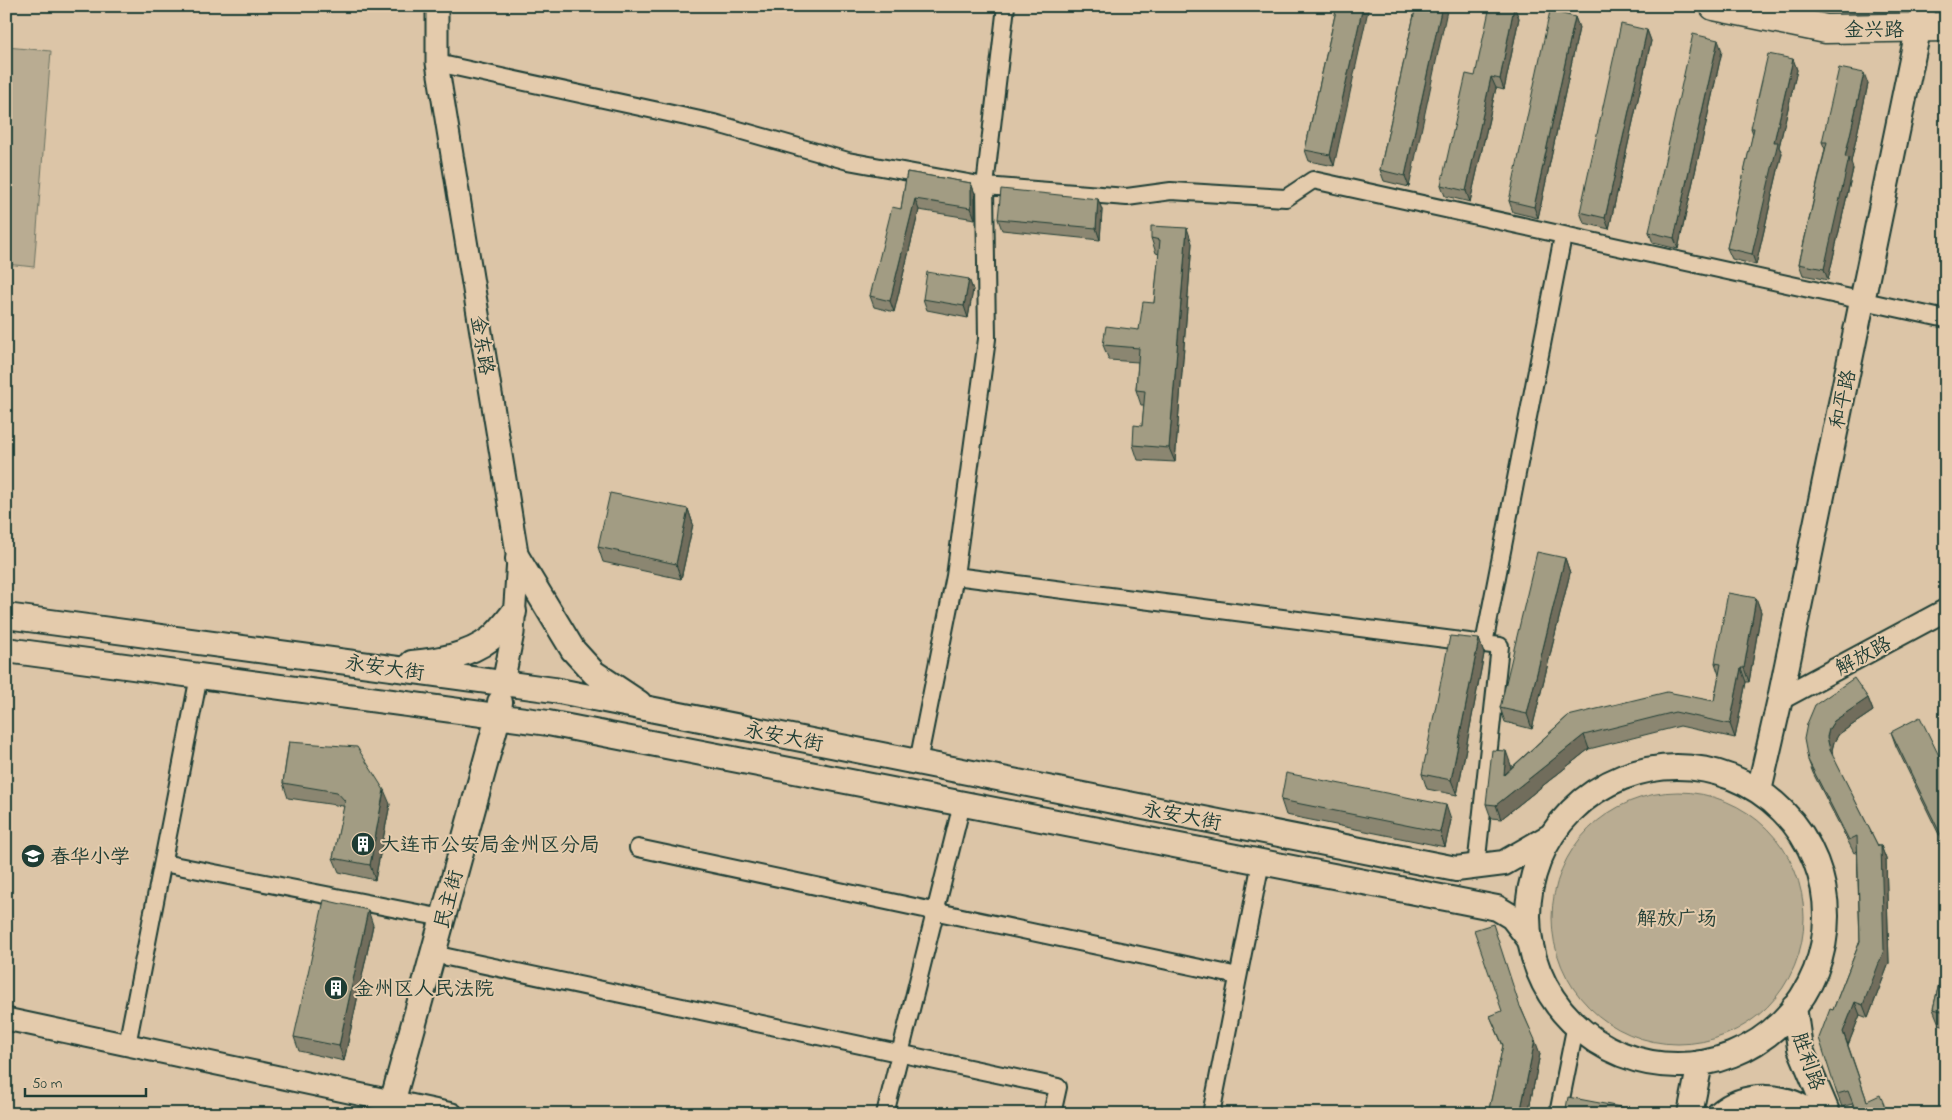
<svg xmlns="http://www.w3.org/2000/svg" width="1952" height="1120" font-family="'Indie Flower','LXGW WenKai TC',sans-serif">
  <style>
    .green { fill: #b9ac92; stroke: #6c7463 }
    .lines { fill: none; stroke-linecap: round; stroke-linejoin: round }
    .minor-casing { stroke: #1f3d34; stroke-width: 20 }
    .tertiary-casing { stroke: #1f3d34; stroke-width: 25 }
    .secondary-casing { stroke: #1f3d34; stroke-width: 28 }
    .trunk-casing { stroke: #1f3d34; stroke-width: 31 }
    .minor { stroke: #e4cbac; stroke-width: 16 }
    .tertiary { stroke: #e4cbac; stroke-width: 21 }
    .secondary { stroke: #e4cbac; stroke-width: 24 }
    .trunk { stroke: #e4cbac; stroke-width: 28 }
    .wall { fill: #8b8671; stroke: #1f3d34 }
    .shaded-wall { fill: #716d5c; stroke: #1f3d34 }
    .building { fill: #a29c83; stroke: #1f3d34 }
    .labels { text-anchor: middle; stroke-width: 4; stroke-linejoin: round; paint-order: stroke }
    .street-label { font-size: 20px; fill: #1f3d34; stroke: #e4cbac }
    .poi-label { font-size: 20px; fill: #1f3d34; stroke: #e4cbac; text-anchor: start }
    .park-label { font-size: 20px; fill: #274339; stroke: #e4cbac }
  </style>
  <rect width="100%" height="100%" fill="#dcc5a7"/>
  <filter id="ink" filterUnits="userSpaceOnUse"><feTurbulence type="fractalNoise" baseFrequency=".02" numOctaves="2"/><feDisplacementMap in="SourceGraphic" scale="10" xChannelSelector="R" yChannelSelector="G"/><feConvolveMatrix kernelMatrix="1 2 1 2 8 2 1 2 1" color-interpolation-filters="sRGB"/></filter>
  <g filter="url(#ink)">
    <path class="green" d="M6,47L51,51L34,267L6,264Z
      M1552 918a126 126 0 1 1 252 0a126 126 0 1 1-252 0Z"/>
    <g class="lines">
      <g class="minor-casing">
        <path id="minor" d="M437,63L714,123L848,161L985,186L1127,197L1171,191L1286,198L1313,180L1946,319
          M955,576L987,339L985,186L1006,6
          M1484,644L1563,236
          M918,762L955,576L1500,646L1476,867
          M638,848L1238,976
          M163,863L443,918
          M433,954L1058,1087L1052,1114
          M127,1045L199,676
          M885,1114L962,804
          M1211,1114L1261,862
          M1558,1114L1576,1024"/>
      </g>
      <g class="tertiary-casing">
        <path id="tertiary" d="M437,6V63L518,559L513,633L503,683
          M1780,699L1946,610
          M6,1019L452,1114"/>
      </g>
      <g class="secondary-casing">
        <path id="secondary" d="M518,559L573,650L594,673L639,703
          M6,616L554,690L1456,869L1504,863L1551,836
          M6,650L548,723L1497,908L1512,917L1529,939
          M412,663C439,660 468,656 490,639C499,632 507,621 514,612
          M1528 916a149 149 0 1 1 298 0a149 149 0 1 1-298 0Z
          M1759,791L1780,699L1923,6
          M1794,1007L1800,1048L1828,1114
          M389,1114L498,717L500,702
          M1690,1114L1700,1063
          M1719,1114C1745,1092 1786,1093 1812,1114"/>
      </g>
      <g class="trunk-casing">
        <path id="trunk" d="M1714,6L1826,29L1946,27"/>
      </g>
      <use href="#minor" class="minor"/>
      <use href="#tertiary" class="tertiary"/>
      <use href="#secondary" class="secondary"/>
      <use href="#trunk" class="trunk"/>
    </g>
    <path class="wall" d="M1337,6L1334,166L1309,161L1305,150Z
      M1416,6L1409,187L1384,181L1380,170Z
      M1514,7L1519,18L1504,90L1496,88L1470,202L1445,196L1441,185Z
      M1575,17L1579,28L1538,218L1513,212L1509,201Z
      M1647,30L1651,41L1609,229L1584,223L1580,212Z
      M1722,51L1678,249L1653,243L1649,232Z
      M1793,59L1797,70L1779,147L1782,153L1756,265L1732,259L1727,248L1753,134L1751,128Z
      M1868,84L1851,162L1853,169L1828,280L1803,275L1799,264L1825,149L1822,142Z
      M907,172L971,183L975,194V219L919,210L894,312L874,307L870,296L901,209Z
      M1098,199L1102,210L1100,240L1002,230L998,219Z
      M1151,238L1192,243L1175,462L1138,460L1133,445L1142,426L1144,405H1141L1136,390L1138,362L1109,360L1103,345L1139,330L1154,303L1159,254L1156,253Z
      M969,279L973,290L968,318L927,310L923,299Z
      M688,509L693,524L681,579L603,562L598,547Z
      M1565,558L1570,573L1532,729L1505,722L1500,708Z
      M1756,598L1761,612L1749,682H1746L1735,738L1680,726L1589,749L1501,819L1491,818L1486,804L1511,765V768L1568,716L1714,701L1719,675L1715,663Z
      M1479,639L1484,654L1457,795L1427,789L1422,774Z
      M1868,698L1873,711L1839,734L1834,742L1832,750L1833,757L1878,846H1881L1886,859L1889,963L1868,1018L1860,1015L1848,1045L1867,1101L1888,1114H1856L1852,1104L1842,1107L1837,1094L1833,1010L1860,941L1857,851L1854,853L1813,773L1808,760Z
      M1891,732L1946,770V849L1896,746Z
      M289,742L390,804L375,880L339,872L333,858L344,808L343,806L288,798L283,783Z
      M1281,800L1451,820L1445,847L1286,815Z
      M373,925L344,1061L299,1051L294,1037Z
      M1946,954V1026L1939,1024L1933,1009Z
      M1521,1008L1540,1054L1528,1114H1488L1503,1046L1490,1016Z"/>
    <path class="shaded-wall" d="M1363,6H1369L1334,166L1330,155Z
      M1442,6H1448L1409,187L1405,176Z
      M1514,7L1519,18L1504,90L1500,79Z
      M1575,17L1579,28L1538,218L1534,207Z
      M1647,30L1651,41L1609,229L1605,218Z
      M1718,40L1722,51L1678,249L1674,238Z
      M1793,59L1797,70L1779,147L1782,153L1756,265L1752,254L1774,142Z
      M1864,73L1868,84L1851,162L1853,169L1828,280L1824,269L1845,157Z
      M1491,77L1496,88L1470,202L1466,191Z
      M971,183L975,194V219L971,208Z
      M915,199L919,210L894,312L890,301Z
      M1098,199L1102,210L1100,240L1096,228Z
      M1187,228L1192,243L1175,462L1169,448Z
      M969,279L973,290L968,318L964,306Z
      M688,509L693,524L681,579L676,564Z
      M1565,558L1570,573L1532,729L1527,714Z
      M1756,598L1761,612L1749,682L1744,668Z
      M1479,639L1484,654L1457,795L1451,780Z
      M1741,668L1746,682L1735,738L1730,724Z
      M1868,698L1873,711L1839,734L1834,742L1832,750L1834,763L1830,750L1827,737L1829,729L1834,721Z
      M1584,735L1589,749L1501,819L1496,805Z
      M1506,751L1511,765L1509,788L1504,775Z
      M384,790L390,804L375,880L370,865Z
      M1446,805L1451,820L1445,847L1440,832Z
      M1881,846L1886,859L1889,963L1868,1018L1863,1005Z
      M368,910L373,925L344,1061L339,1046Z
      M1855,1002L1860,1015L1848,1045L1843,1032Z
      M1535,1040L1540,1054L1528,1114H1520Z"/>
    <path class="building" d="M1337,6H1363L1330,155L1305,150Z
      M1416,6H1442L1405,176L1380,170Z
      M1490,6H1511L1514,7L1500,79L1491,77L1466,191L1441,185L1466,74L1475,76Z
      M1550,11L1575,17L1534,207L1509,201Z
      M1621,24L1647,30L1605,218L1580,212Z
      M1693,34L1718,40L1674,238L1649,232Z
      M1768,54L1793,59L1774,142H1778L1752,254L1727,248L1754,128H1751Z
      M1839,68L1864,73L1845,157L1849,158L1824,269L1799,264L1827,142H1822Z
      M907,172L971,183V208L915,199L890,301L870,296L892,207L901,209Z
      M1001,189L1098,199L1096,228L998,219Z
      M1151,226L1187,228L1169,448L1133,445L1134,425L1142,426L1145,391L1136,390L1139,348L1103,345L1106,326L1139,330L1143,302L1154,303L1160,240L1151,238Z
      M927,272L969,279L964,306L923,299Z
      M610,493L688,509L676,564L598,547Z
      M1537,552L1565,558L1527,714L1500,708Z
      M1728,593L1756,598L1744,668H1741L1730,724L1675,712L1584,735L1496,805L1486,804L1492,750L1506,751L1504,775L1568,716L1667,692L1714,701L1721,664L1715,663Z
      M1450,636L1479,639L1451,780L1422,774Z
      M1854,678L1868,698L1834,721L1829,729L1827,737L1830,750L1878,846H1881L1884,950L1863,1005L1855,1002L1843,1032L1867,1101L1880,1095L1888,1114H1857L1848,1091L1837,1094L1819,1038L1830,1009L1833,1010L1860,941L1857,836L1849,840L1808,760L1804,739L1807,724L1815,705Z
      M1920,717L1946,770V835L1942,837L1891,732Z
      M289,742L357,747L384,790L370,865L333,858L345,801L337,792L283,783Z
      M1286,773L1446,805L1440,832L1281,800Z
      M324,900L368,910L339,1046L294,1037Z
      M1493,924L1519,1004L1535,1040L1520,1114H1488L1503,1045L1490,1016L1502,1011L1474,930Z
      M1946,954V1012L1933,1009Z
      M1568,1097L1652,1113L1651,1114H1565Z"/>
  </g>
  <defs>
    <g id="building-disc" transform="scale(1.25)"><circle r="9.5" fill="#1f3d34" stroke="#e4cbac"/><path d="M-4-6H4V6H1V3H-1V6H-4ZM-2.5-4.3h1.7v1.8h-1.7ZM.8-4.3h1.7v1.8H.8ZM-2.5-1h1.7V.8h-1.7ZM.8-1h1.7V.8H.8Z" fill="#fff"/></g>
    <g id="school-disc" transform="scale(1.25)"><circle r="9.5" fill="#1f3d34" stroke="#e4cbac"/><path d="M0-5L7-2L0 1L-7-2ZM-4 1L0 2.5L4 1V4Q0 6-4 4Z" fill="#fff"/></g>
  </defs>
  <g fill-rule="evenodd">
    <use href="#building-disc" x="363" y="844"/>
    <use href="#school-disc" x="33" y="856"/>
    <use href="#building-disc" x="336" y="988"/>
  </g>
  <g class="labels">
    <g class="street-label">
      <text x="1874" y="36">金兴路</text>
      <text transform="translate(483 345) rotate(81)" y="7">金东路</text>
      <text transform="translate(1842 399) rotate(-78)" y="7">和平路</text>
      <text transform="translate(1863 655) rotate(-28)" y="7">解放路</text>
      <text transform="translate(385 667) rotate(8)" y="7">永安大街</text>
      <text transform="translate(784 736) rotate(11)" y="7">永安大街</text>
      <text transform="translate(1182 815) rotate(11)" y="7">永安大街</text>
      <text transform="translate(448 899) rotate(-75)" y="7">民主街</text>
      <text transform="translate(1809 1061) rotate(71)" y="7">胜利路</text>
    </g>
    <g class="poi-label">
      <text x="380" y="851">大连市公安局金州区分局</text>
      <text x="50" y="863">春华小学</text>
      <text x="354" y="995">金州区人民法院</text>
    </g>
    <g class="park-label">
      <text x="1677" y="925">解放广场</text>
    </g>
  </g>
  <rect width="1952" height="1120" fill="none" stroke="#e4cbac" stroke-width="25"/>
  <rect x="12" y="12" width="1927" height="1095" fill="none" stroke="#1f3d34" stroke-width="2" filter="url(#ink)"/>
  <path d="M25 1088v8h121v-8" fill="none" stroke="#1f3d34" stroke-width="2.5"/>
  <text x="32" y="1088" font-size="15" fill="#1f3d34" stroke="#e4cbac" stroke-width="4" paint-order="stroke">50 m</text>
</svg>
